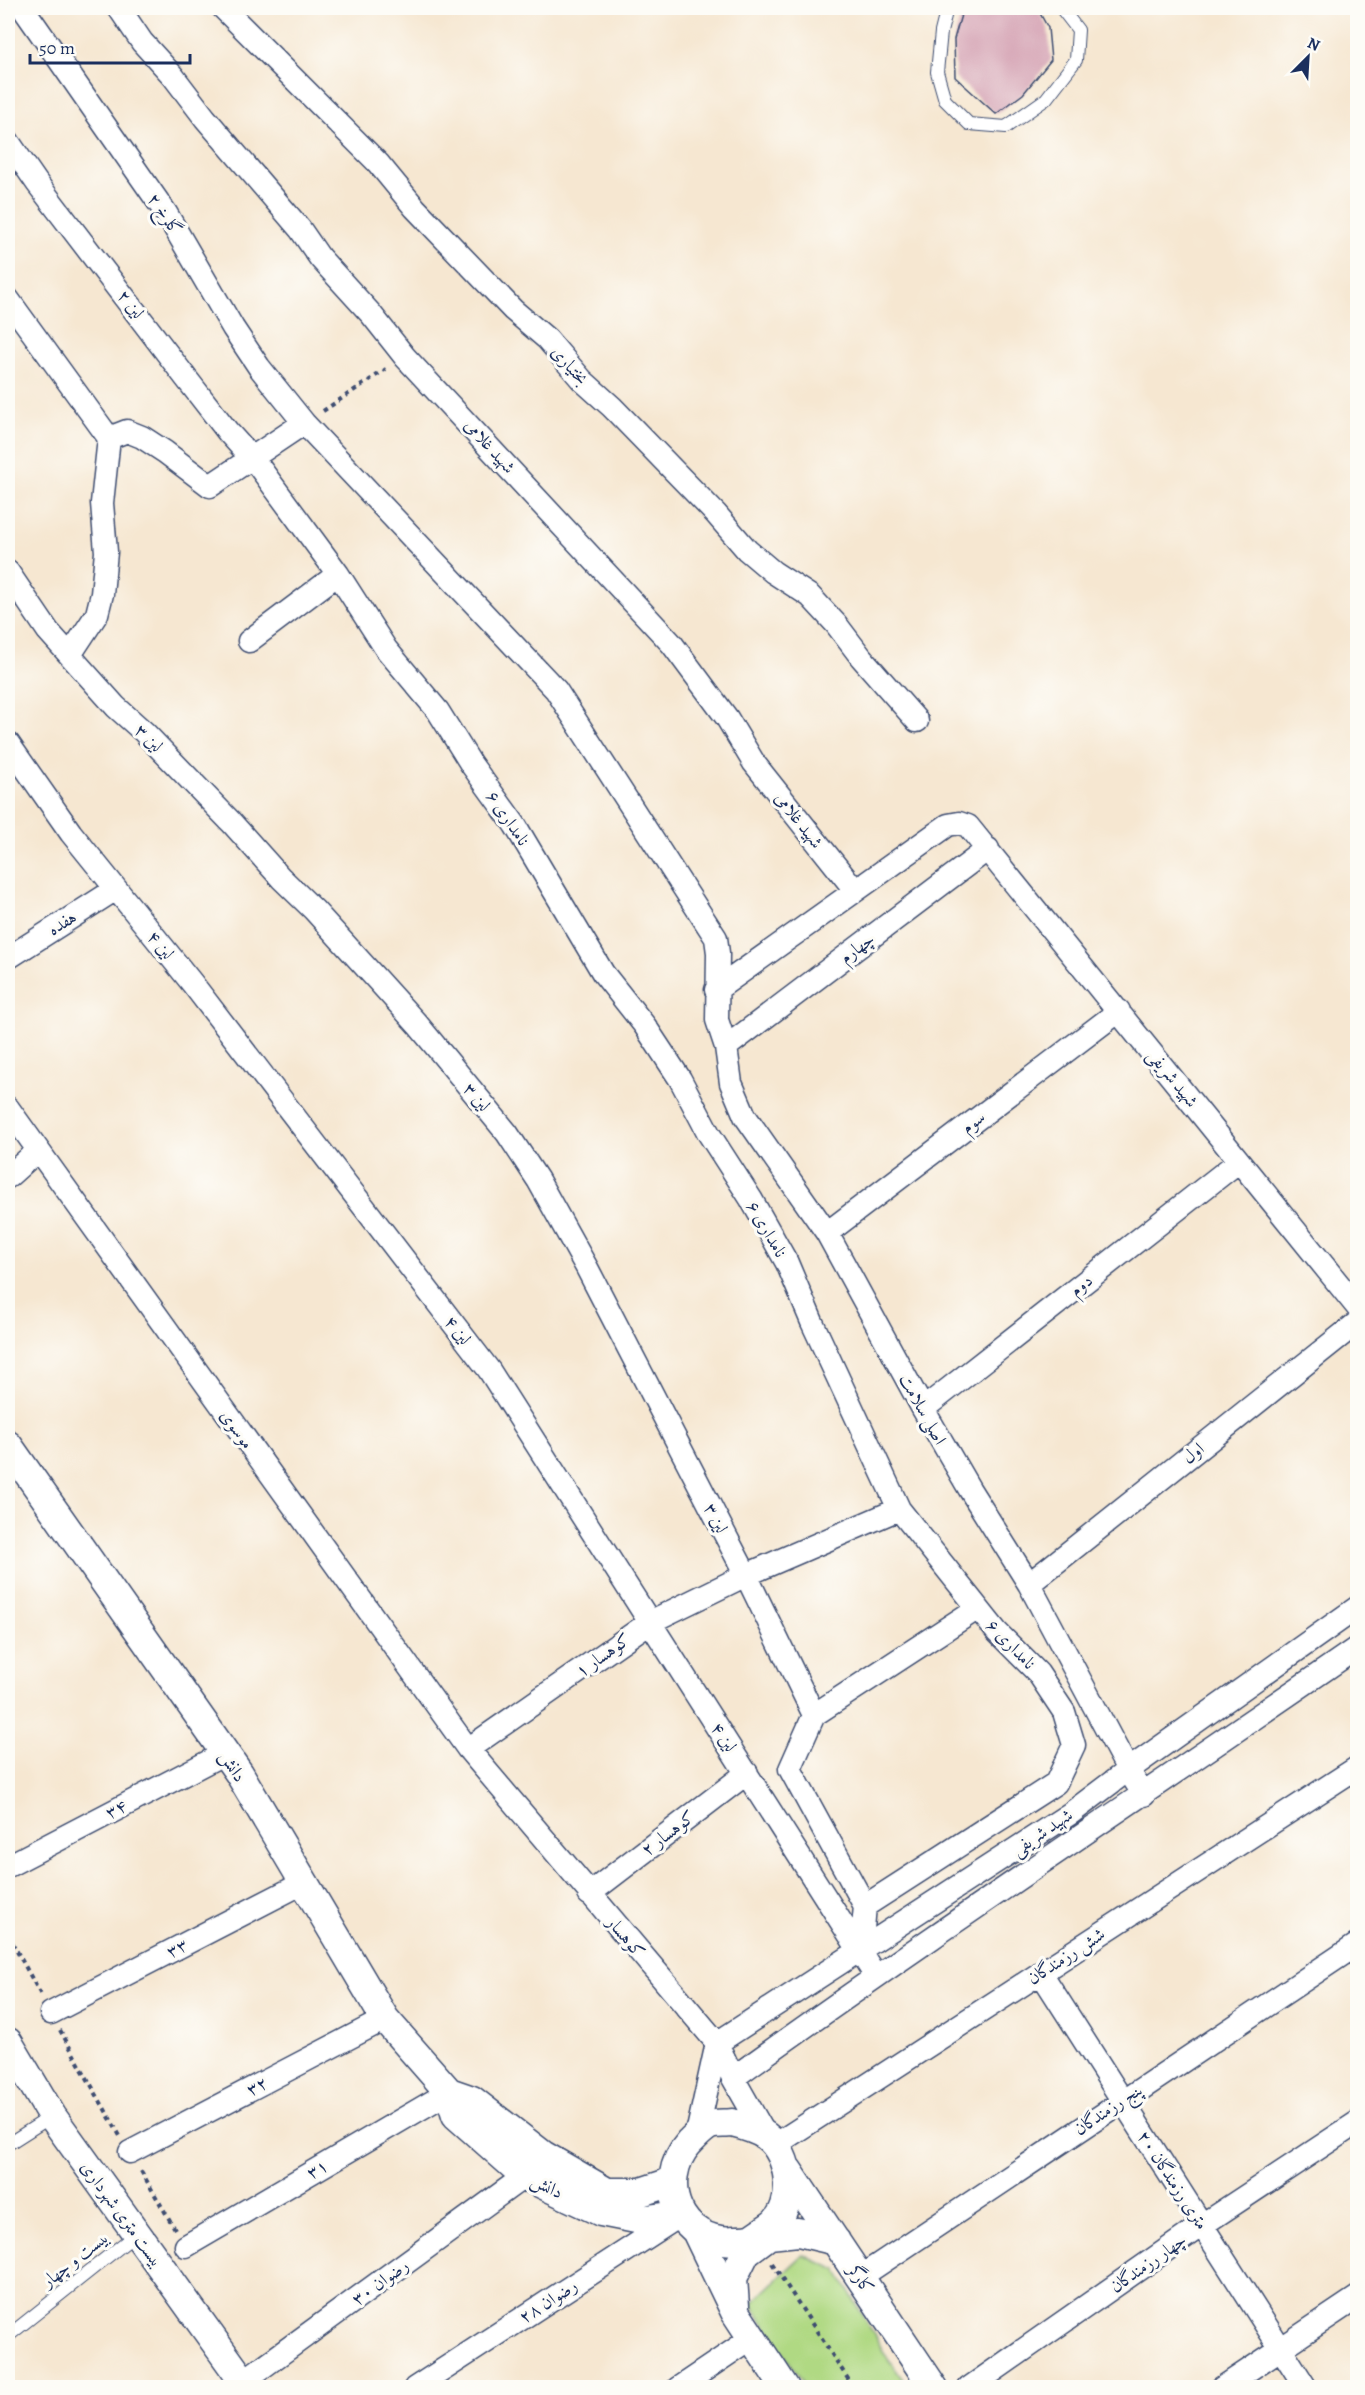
<svg xmlns="http://www.w3.org/2000/svg" width="1365" height="2395" font-family="Alegreya,Amiri,serif">
  <style>
    .green { fill: #b0d983; stroke: #668470; stroke-width: 1.5 }
    .building { fill: #d7a7b7 }
    .lines { fill: none; stroke-linecap: round; stroke-linejoin: round }
    .service-casing { stroke: #3c4b6f; stroke-width: 14 }
    .minor-casing { stroke: #3c4b6f; stroke-width: 25 }
    .tertiary-casing { stroke: #3c4b6f; stroke-width: 31 }
    .path { stroke: #3c4b6f; stroke-width: 4; stroke-dasharray: 4.5 4.5; stroke-linecap: butt }
    .service { stroke: #fff; stroke-width: 12 }
    .minor { stroke: #fff; stroke-width: 22 }
    .tertiary { stroke: #fff; stroke-width: 28 }
    .labels { text-anchor: middle; stroke-width: 6; stroke-linejoin: round; paint-order: stroke }
    .street-label { font-size: 18px; fill: #1b2f5e; stroke: #fdfcf7 }
  </style>
  <rect width="100%" height="100%" fill="#fdfcf7"/>
  <filter id="ink" filterUnits="userSpaceOnUse"><feTurbulence type="fractalNoise" baseFrequency=".0167" numOctaves="2"/><feDisplacementMap in="SourceGraphic" scale="12" xChannelSelector="R" yChannelSelector="G"/><feConvolveMatrix kernelMatrix="1 2 1 2 8 2 1 2 1" color-interpolation-filters="sRGB"/></filter>
  <filter id="wash" filterUnits="userSpaceOnUse"><feTurbulence type="fractalNoise" baseFrequency=".008" numOctaves="4" result="noise"/><feDisplacementMap in="SourceGraphic" scale="24" xChannelSelector="R" yChannelSelector="G"/><feGaussianBlur stdDeviation="1.35" result="paint"/><feColorMatrix in="noise" values="0 0 0 0 0 0 0 0 0 0 0 0 0 0 0 0 0 1.4 0 .05"/><feComposite in="paint" operator="in"/></filter>
  <g filter="url(#wash)">
    <rect width="100%" height="100%" fill="#f6e7d1"/>
    <path class="green" d="M803,2255L837,2270L885,2354L908,2387H806L751,2304Z"/>
    <g id="blocks">
      <path class="building" d="M963,8H1037L1048,28L1051,60L1023,94L996,114L955,77L954,39Z"/>
    </g>
  </g>
  <g filter="url(#ink)">
    <use href="#blocks" fill-opacity="0" stroke="#3c4b6f" stroke-width="1.5"/>
    <g class="lines">
      <g class="service-casing">
        <path id="service" d="M947,8L941,32L937,72L945,100L969,124L1006,127L1046,99L1076,60L1078,30L1061,8
          M8,2144L52,2116
          M8,2336L136,2234"/>
      </g>
      <g class="minor-casing">
        <path id="minor" d="M23,8L166,213L233,328L259,367L304,423L556,690L716,938L718,953L717,1020L726,1047L731,1083L745,1116L827,1233L923,1409L970,1490L1029,1584L1128,1770L1144,1795
          M119,8L142,42L173,76L205,118L300,229L320,258L371,314L405,357L672,644L727,718L754,763L855,890
          M223,8L378,163L415,208L513,310L547,339L582,380L612,407L716,514L747,550L773,572L810,596L836,624L861,657L917,721
          M8,141L37,183L186,378L228,432L257,464L313,540L338,574L386,649L438,711L471,764L515,825L603,973L645,1026L680,1079L709,1134L751,1199L787,1263L812,1322L899,1509L997,1632L1038,1673L1064,1712L1074,1745L1056,1783L865,1906L861,1951
          M8,299L109,438L102,503L106,552L102,594L97,614L70,655
          M109,438L127,431L142,437L165,452L210,486L304,423
          M8,572L48,631L116,707L144,732L231,822L281,878L314,910L418,1025L507,1133L538,1180L587,1268L746,1575L814,1715
          M249,641L338,574
          M8,743L71,833L192,983L489,1370L875,1975
          M8,958L116,889
          M716,990L948,825L959,823L968,826L1358,1308
          M726,1047L988,849
          M8,1108L468,1749L717,2043L733,2078L766,2136
          M8,1177L37,1151
          M827,1233L1119,1011
          M923,1409L1239,1161
          M1029,1584L1358,1322
          M468,1749L650,1622L746,1575L899,1509
          M8,1866L225,1753
          M589,1894L747,1773
          M865,1906L790,1769L814,1715L978,1608
          M1041,1973L1306,2388
          M51,2013L303,1883
          M717,2043L1071,1813L1128,1770L1358,1607
          M733,2078C938,1930 1150,1791 1358,1647
          M697,2134L717,2043
          M775,2145L1358,1767
          M130,2152L385,2019
          M186,2246L449,2092
          M860,2277L1358,1944
          M234,2388L525,2176
          M415,2388L678,2217
          M678,2388L752,2338
          M969,2388L1202,2225L1358,2122
          M1222,2388L1358,2297"/>
      </g>
      <g class="tertiary-casing">
        <path id="tertiary" d="M8,1445L239,1773L385,2019L449,2092L456,2115L525,2176L601,2212L641,2220L681,2215
          M8,2042L52,2116L243,2381
          M449,2092L472,2100L543,2155L607,2192H641L671,2182
          M732,2123C744,2126 756,2129 766,2136C791,2154 797,2205 772,2225C766,2229 759,2234 753,2238C748,2240 740,2240 735,2240C680,2246 654,2182 689,2143C695,2137 702,2129 710,2125C716,2123 726,2124 732,2123Z
          M788,2170L934,2388
          M696,2231L735,2312L785,2388
          M735,2306L733,2278L746,2252L769,2235L798,2232L836,2241"/>
      </g>
      <path class="path" d="M323,411L386,369
        M8,1935L41,1995
        M60,2030L120,2136
        M141,2171L175,2229
        M772,2263L854,2388"/>
      <use href="#service" class="service"/>
      <use href="#minor" class="minor"/>
      <use href="#tertiary" class="tertiary"/>
    </g>
  </g>
  <g class="labels">
    <g class="street-label">
      <text transform="translate(165 214) rotate(56)" y="6">گلرخ ۲</text>
      <text transform="translate(131 304) rotate(52)" y="6">لین ۲</text>
      <text transform="translate(570 365) rotate(48)" y="6">بختیاری</text>
      <text transform="translate(490 446) rotate(48)" y="6">شهید غلامی</text>
      <text transform="translate(149 738) rotate(45)" y="6">لین ۳</text>
      <text transform="translate(508 818) rotate(56)" y="6">نامداری ۶</text>
      <text transform="translate(799 820) rotate(52)" y="6">شهید غلامی</text>
      <text transform="translate(62 923) rotate(-32)" y="6">هفده</text>
      <text transform="translate(161 945) rotate(51)" y="6">لین ۴</text>
      <text transform="translate(857 948) rotate(-37)" y="6">چهارم</text>
      <text transform="translate(1173 1078) rotate(51)" y="6">شهید شریفی</text>
      <text transform="translate(477 1097) rotate(50)" y="6">لین ۳</text>
      <text transform="translate(973 1122) rotate(-37)" y="6">سوم</text>
      <text transform="translate(767 1229) rotate(60)" y="6">نامداری ۶</text>
      <text transform="translate(1081 1285) rotate(-38)" y="6">دوم</text>
      <text transform="translate(458 1330) rotate(52)" y="6">لین ۴</text>
      <text transform="translate(923 1409) rotate(61)" y="6">اصلی سلامت</text>
      <text transform="translate(237 1429) rotate(54)" y="6">موسوی</text>
      <text transform="translate(1193 1453) rotate(-39)" y="6">اول</text>
      <text transform="translate(716 1518) rotate(63)" y="6">لین ۳</text>
      <text transform="translate(1011 1644) rotate(46)" y="6">نامداری ۶</text>
      <text transform="translate(603 1655) rotate(-35)" y="6">کوهسار ۱</text>
      <text transform="translate(724 1737) rotate(57)" y="6">لین ۴</text>
      <text transform="translate(233 1766) rotate(57)" y="6">دانش</text>
      <text transform="translate(116 1809) rotate(-27)" y="6">۳۴</text>
      <text transform="translate(1042 1832) rotate(-34)" y="6">شهید شریفی</text>
      <text transform="translate(668 1833) rotate(-37)" y="6">کوهسار ۲</text>
      <text transform="translate(626 1937) rotate(50)" y="6">کوهسار</text>
      <text transform="translate(177 1948) rotate(-27)" y="6">۳۳</text>
      <text transform="translate(1066 1956) rotate(-33)" y="6">شش رزمندگان</text>
      <text transform="translate(257 2086) rotate(-28)" y="6">۳۲</text>
      <text transform="translate(1108 2109) rotate(-34)" y="6">پنج رزمندگان</text>
      <text transform="translate(317 2169) rotate(-30)" y="6">۳۱</text>
      <text transform="translate(1173 2180) rotate(57)" y="6">۲۰ متری رزمندگان</text>
      <text transform="translate(547 2186) rotate(26)" y="6">دانش</text>
      <text transform="translate(122 2214) rotate(54)" y="6">بیست متری شهرداری</text>
      <text transform="translate(75 2259) rotate(-38)" y="6">بیست و چهار</text>
      <text transform="translate(1148 2263) rotate(-35)" y="6">چهار رزمندگان</text>
      <text transform="translate(861 2279) rotate(56)" y="6">کارگر</text>
      <text transform="translate(380 2282) rotate(-36)" y="6">رضوان ۳۰</text>
      <text transform="translate(548 2301) rotate(-33)" y="6">رضوان ۲۸</text>
    </g>
  </g>
  <rect width="1365" height="2395" fill="none" stroke="#fdfcf7" stroke-width="30"/>
  <g transform="translate(1308 57) rotate(24)" stroke="#fdfcf7" stroke-width="4.5" paint-order="stroke">
  <path d="M0-4.5L10 22L0 15L-10 22Z" fill="#1b2f5e"/>
  <text y="-9" font-size="16" font-weight="bold" text-anchor="middle" fill="#1b2f5e">N</text>
  </g>
  <path d="M30 54v9h160v-9" fill="none" stroke="#1b2f5e" stroke-width="3"/>
  <text x="39" y="54" font-size="18" fill="#1b2f5e" stroke="#fdfcf7" stroke-width="4.5" paint-order="stroke">50 m</text>
</svg>
